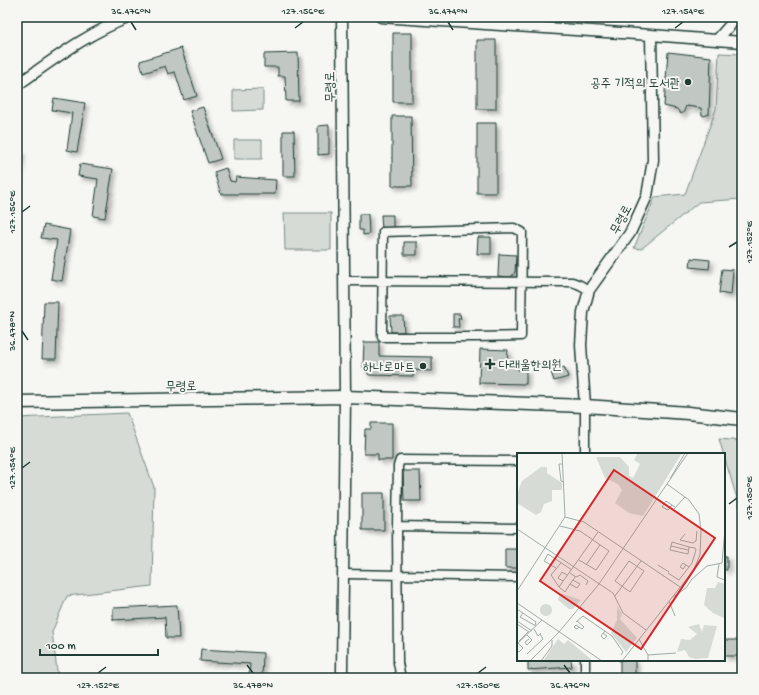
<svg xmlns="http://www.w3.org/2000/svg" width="759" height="695" font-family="'Gochi Hand','Poor Story',sans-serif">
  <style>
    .green { fill: #d6dbd6; stroke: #7a8c85 }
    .building { fill: #c1c8c3; stroke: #1f3d34; filter: url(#shadow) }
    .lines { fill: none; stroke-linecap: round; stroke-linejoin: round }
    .minor-casing { stroke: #1f3d34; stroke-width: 11 }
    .tertiary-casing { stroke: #1f3d34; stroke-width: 13 }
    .secondary-casing { stroke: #1f3d34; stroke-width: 15 }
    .minor { stroke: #f6f6f2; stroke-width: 8 }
    .tertiary { stroke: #f6f6f2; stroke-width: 10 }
    .secondary { stroke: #f6f6f2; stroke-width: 12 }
    .ticks { fill: none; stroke: #1f3d34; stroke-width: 1.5 }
    .poi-dot { fill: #1f3d34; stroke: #f6f6f2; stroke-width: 1.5 }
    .labels { text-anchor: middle; stroke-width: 4; stroke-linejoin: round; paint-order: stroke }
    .poi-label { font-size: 13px; fill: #1f3d34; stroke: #f6f6f2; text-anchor: end }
    .street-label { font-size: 13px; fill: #1f3d34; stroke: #f6f6f2 }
    .inset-road { fill: none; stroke: #a0aca6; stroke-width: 1 }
    .view { fill: #d62828; fill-opacity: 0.15; stroke: #d62828; stroke-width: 2 }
    .inset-edge { fill: none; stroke: #1f3d34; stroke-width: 2 }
    .neatline { fill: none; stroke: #1f3d34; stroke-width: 1.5 }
    .ticks-label { font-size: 10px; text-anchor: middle; fill: #1f3d34 }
  </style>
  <defs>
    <filter id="shadow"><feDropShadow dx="3.5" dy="3.5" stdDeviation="2" flood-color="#0004"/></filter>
  </defs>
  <rect width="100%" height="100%" fill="#f6f6f2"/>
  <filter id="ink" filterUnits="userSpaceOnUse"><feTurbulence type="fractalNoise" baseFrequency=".025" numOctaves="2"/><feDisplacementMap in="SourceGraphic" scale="8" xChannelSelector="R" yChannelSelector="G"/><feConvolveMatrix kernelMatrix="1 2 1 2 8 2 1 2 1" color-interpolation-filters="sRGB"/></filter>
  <g filter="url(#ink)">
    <path class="green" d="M719,53L742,54V199L699,202L641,249L634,248L655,197L685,194L716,109Z
      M263,89V110L233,111V90Z
      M234,140H262V159H234Z
      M284,213H331V250H285Z
      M127,413L154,487L152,586L67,596L52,632L58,678H17V418Z
      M719,439L742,441V515Z"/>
    <path class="building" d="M393,33H412V102H393Z
      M477,40H496V109H477Z
      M181,48L197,96L184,100L175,72L168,74L165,66L143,73L140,61Z
      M668,52L711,57L709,114L704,116L702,115L701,108L686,106L683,113L681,114L677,109L664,106Z
      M298,53L299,101H286L285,76H278V67H264V54Z
      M54,98L85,103L77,152L67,150L72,113L52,110Z
      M203,107L221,159L208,163L190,111Z
      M392,116H411L412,186H392Z
      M477,123H496V193H477Z
      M329,125V154L318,155V126Z
      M283,131H294L295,176H283Z
      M17,151L21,152L17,180Z
      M80,164L113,169L105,218L93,216L98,179L78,176Z
      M226,168L230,181L235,182L236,177L276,180L275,194H221L214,172Z
      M359,214H368L369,234L363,235V230H359Z
      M381,215H393V230H382Z
      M44,225L70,230L62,281L51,279L57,240L41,238Z
      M478,237H491V254H477Z
      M404,242H417V255H404Z
      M499,254L516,255L515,272L511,277L498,276Z
      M691,258L710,260L709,269L690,267Z
      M722,269L733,270L731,295L719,293Z
      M742,271V297H739Z
      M44,302H58L56,359H42Z
      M453,314H460L461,319H458L459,327H453Z
      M390,316H403L404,332H391Z
      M364,342H379V356L432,357V371L413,370V376L369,375L363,367Z
      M480,349L508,350L507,361H511V364H516V368H518V370H526V384L479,383Z
      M564,367L568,377L554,381L551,372Z
      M371,423H392V460H378V454H364L365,429H371Z
      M403,471H420L421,501H404Z
      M362,493H384V530H362Z
      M517,538L518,568H505V549H517Z
      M724,556H727V570H724Z
      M177,605L179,638H166L165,617L113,620V608Z
      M724,640H742V656H724Z
      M201,649L263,653L262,678H249L250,664L200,661Z
      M528,660H571L572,667L528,670Z
      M620,660H635V678H620Z
      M83,674L117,676V678H83Z"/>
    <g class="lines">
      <g class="minor-casing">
        <path id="minor" d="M514,228L522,232L521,336L475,337H382L383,232Z
          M344,281L572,282L580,285L589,290
          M585,454V406
          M397,526L518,528
          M344,574L518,577
          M585,660V678
          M401,678L398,663L397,526L398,466L400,460L518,461"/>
      </g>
      <g class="tertiary-casing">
        <path id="tertiary" d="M342,17L345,397L342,671L343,678
          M381,17L651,35L742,42
          M717,40L737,17
          M17,85C53,60 89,32 130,17
          M585,406L581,345L583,312L589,290L630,233L647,196L653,160L651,35"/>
      </g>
      <g class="secondary-casing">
        <path id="secondary" d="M17,402L345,397L585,406L688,413L742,419"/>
      </g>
      <use href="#minor" class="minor"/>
      <use href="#tertiary" class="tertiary"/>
      <use href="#secondary" class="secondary"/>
    </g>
  </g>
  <path class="ticks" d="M131,22L136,30M448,22L453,30M295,28L303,22M675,28L683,22M22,212L30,206M729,247L737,242M22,331L28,340M22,468L30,462M729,504L737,498M247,665L253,673M564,665L570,673M98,673L106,667M478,673L486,667"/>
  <g class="poi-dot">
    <circle cx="688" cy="82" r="4"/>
    <path d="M488 358h4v4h4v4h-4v4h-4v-4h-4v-4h4z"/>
    <circle cx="423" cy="366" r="4"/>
  </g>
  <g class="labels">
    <g class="poi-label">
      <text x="680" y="87">공주 기적의 도서관</text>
      <text x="499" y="369" text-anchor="start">다래울한의원</text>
      <text x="415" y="371">하나로마트</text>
    </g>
    <g class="street-label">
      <text transform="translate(329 87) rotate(-91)" y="5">무령로</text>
      <text transform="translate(620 219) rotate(-62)" y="5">무령로</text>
      <text transform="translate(181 385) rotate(-1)" y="5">무령로</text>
    </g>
  </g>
  <g transform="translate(517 453)">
    <rect width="208" height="208" fill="#f6f6f2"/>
    <path d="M121,0H165L126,63L112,60L98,50L105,37L101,31L88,25L79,4H103L112,14V23L116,25L123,11L117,7ZM24,14H30V20L45,30V37H35V48L27,51L24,59L19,62L0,50V41L5,28ZM201,129L208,131L207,165L196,160L187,152L190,135H198ZM43,140L64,147L56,156H52L41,147ZM23 157a6 6 0 1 1 12 0a6 6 0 1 1-12 0ZM100,153L105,161L103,166L120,185L109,199L94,180L100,167ZM182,171L185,179L187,172L200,173L191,205L178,206L172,204L168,197L160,199L164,186L173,187L180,181L171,174ZM41,186L47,191L51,187L76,208H26Z" fill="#d6dbd6"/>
    <path class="inset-road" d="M13,0H38M46,11H42L44,28L47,29M153,26L168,0M155,52L151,57L145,54L149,48L158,54M156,57L168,44M48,64L67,69L163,134M43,73L63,78L92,98L79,117L62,107M0,76L96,140L106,160L129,177M168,81L163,87L176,90L179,88L180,78M154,93L171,97M112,108L127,118L113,139L98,128ZM44,110L34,122L42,134L48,139L53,131M202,111L200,124L208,127M69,112L83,92M141,112L152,119M169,112L166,116L163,114L166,110L172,114M39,115L27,108L31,101L55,117M53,120L59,124L63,122L71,128L69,132M151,120L162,127L175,110L179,97L178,95L172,94L155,89L153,97L171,101L172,94M56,127L63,131L60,135L53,131L56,127L58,124M46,128L41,125L45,119L50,122M42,134L81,79M0,138L48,64L45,0M98,143L124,108M156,144L169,135L175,126L190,113L205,110L208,76M152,148L158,163M0,150L85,208M0,156L19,169L18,172M6,160L3,164L19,173M0,168L15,178M60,168L67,174L65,176L59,172L57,174L60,176L62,174M59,169L66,163L95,183L106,199L104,202M0,171L12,179M17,176L21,183L24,180M86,180L90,183L87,186L84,183L88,178M10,182L15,187L10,192L8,189L12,186M122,186L131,202V208M2,188L11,179M0,191L25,167M0,197L2,199L6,195L1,190M10,201L26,186L23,181M131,202L159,200M13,208L42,179L82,131L171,0M24,208L35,193V187M105,208L176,118L183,102L184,78L182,61L172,47L150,31"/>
    <path class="view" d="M97,17L198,85L124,196L23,128Z"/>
    <rect width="208" height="208" class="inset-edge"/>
  </g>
  <rect width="759" height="695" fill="none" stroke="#f6f6f2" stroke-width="44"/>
  <path d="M40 649v6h118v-6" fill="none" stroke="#1f3d34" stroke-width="2"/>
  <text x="46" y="649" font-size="12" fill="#1f3d34" stroke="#f6f6f2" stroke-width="3" paint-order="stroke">100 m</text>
  <rect x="22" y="22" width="715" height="651" class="neatline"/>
  <g class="ticks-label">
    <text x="131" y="14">36.476°N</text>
    <text x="303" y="14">127.156°E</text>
    <text x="448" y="14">36.474°N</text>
    <text x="683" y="14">127.154°E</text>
    <text transform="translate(11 212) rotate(-90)" y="4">127.156°E</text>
    <text transform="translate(748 242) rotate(-90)" y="4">127.152°E</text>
    <text transform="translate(11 331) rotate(-90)" y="4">36.478°N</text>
    <text transform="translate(11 468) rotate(-90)" y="4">127.154°E</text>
    <text transform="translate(748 498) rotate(-90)" y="4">127.150°E</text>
    <text x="98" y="688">127.152°E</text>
    <text x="253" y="688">36.478°N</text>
    <text x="478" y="688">127.150°E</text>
    <text x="570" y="688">36.476°N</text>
  </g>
</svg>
